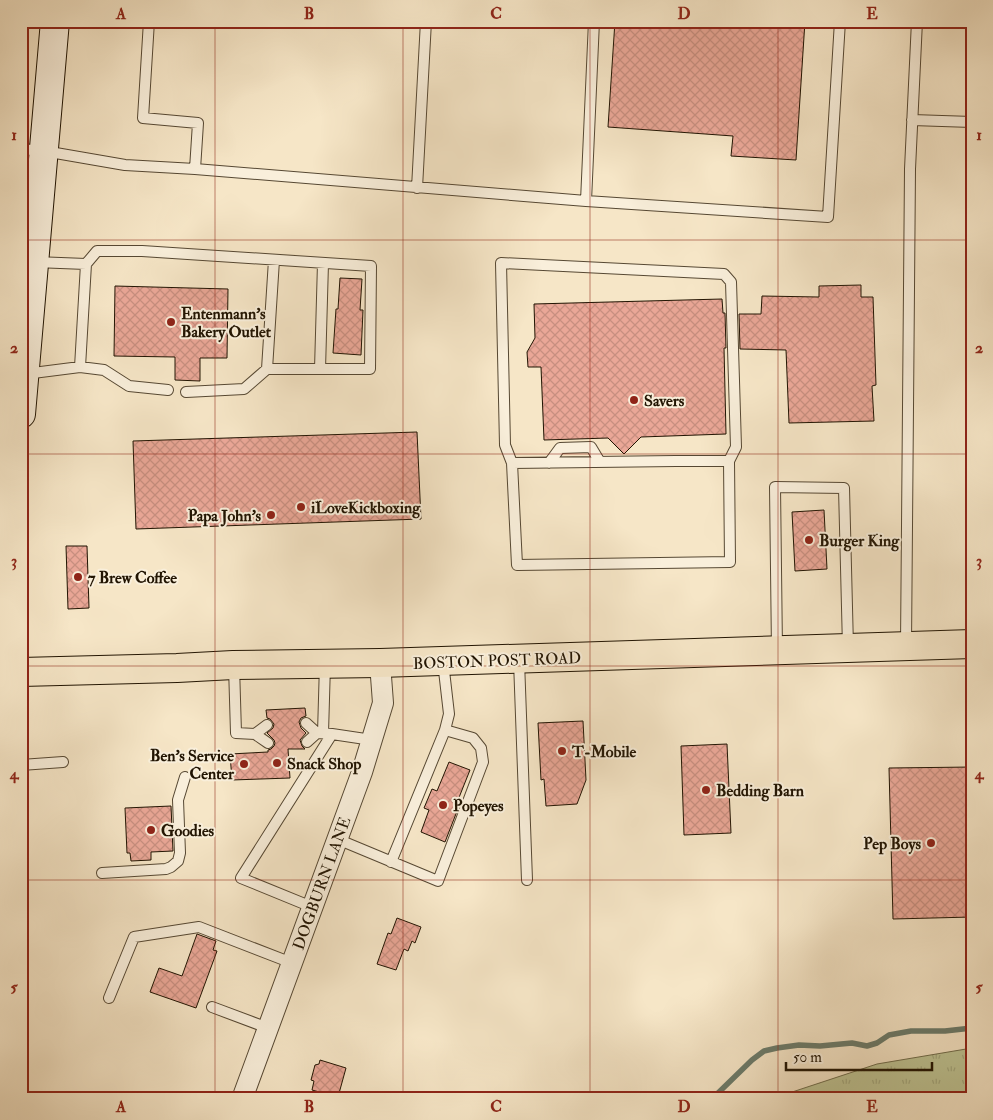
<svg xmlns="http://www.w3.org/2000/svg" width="993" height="1120" font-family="'IM FELL Double Pica',serif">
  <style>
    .grass { fill: url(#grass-tufts); stroke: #706c4b }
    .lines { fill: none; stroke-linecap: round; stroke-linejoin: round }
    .stream { stroke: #6b7b6b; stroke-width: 5.5 }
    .building { fill: url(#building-cross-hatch); stroke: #211402 }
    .service-casing { stroke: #564833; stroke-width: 12 }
    .minor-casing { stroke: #564833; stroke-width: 22 }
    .secondary-casing { stroke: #211402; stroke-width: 30 }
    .primary-casing { stroke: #211402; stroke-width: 30 }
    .service { stroke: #f9efdb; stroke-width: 10 }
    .minor { stroke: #f9efdb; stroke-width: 20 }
    .secondary { stroke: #f9efdb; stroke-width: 28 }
    .primary { stroke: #f6e6c7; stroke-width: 28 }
    .grid { fill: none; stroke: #8f2418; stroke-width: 1; stroke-opacity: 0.55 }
    .poi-dot { fill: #8f2418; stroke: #f9efdb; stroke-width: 2 }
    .labels { text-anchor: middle; stroke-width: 4; stroke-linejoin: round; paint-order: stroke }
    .poi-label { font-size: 16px; font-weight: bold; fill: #211402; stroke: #f9efdb; text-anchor: start }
    .street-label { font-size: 16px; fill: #211402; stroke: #f9efdb }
    .neatline { fill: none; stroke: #8f2418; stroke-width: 2 }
    .grid-label { font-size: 16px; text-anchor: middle; font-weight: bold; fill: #8f2418 }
  </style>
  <defs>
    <pattern id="grass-tufts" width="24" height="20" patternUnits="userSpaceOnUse" patternTransform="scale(1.25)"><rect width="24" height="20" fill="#bec494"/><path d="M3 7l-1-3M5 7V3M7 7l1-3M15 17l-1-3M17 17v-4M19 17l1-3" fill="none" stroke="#a3a87e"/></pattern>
    <pattern id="building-cross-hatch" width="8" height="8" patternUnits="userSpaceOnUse" patternTransform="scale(1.25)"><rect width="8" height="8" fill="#eaa797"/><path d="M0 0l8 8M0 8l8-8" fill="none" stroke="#c88f80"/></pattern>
  </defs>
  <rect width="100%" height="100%" fill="#f6e6c7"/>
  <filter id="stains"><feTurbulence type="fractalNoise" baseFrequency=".004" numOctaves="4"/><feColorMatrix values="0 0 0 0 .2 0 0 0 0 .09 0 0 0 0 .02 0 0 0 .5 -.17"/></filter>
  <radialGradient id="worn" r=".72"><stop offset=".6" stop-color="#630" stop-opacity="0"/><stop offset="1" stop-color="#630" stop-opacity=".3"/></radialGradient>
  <path class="grass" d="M972,1048V1099H771L877,1064Z"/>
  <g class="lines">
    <path class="stream" d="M710,1099L716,1095L752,1060L764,1051L777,1048L799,1045L820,1046L852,1043L867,1046L877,1043L889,1035L911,1031H945L972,1028"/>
  </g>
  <path class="building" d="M615,21H805L796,160L731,156L733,136L608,127Z
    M340,278L362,279L360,310H363L361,355L333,353L336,309H338Z
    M861,285V297H873L876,385L872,386L874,421L789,423L786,350L740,349L739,314H761L762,296L819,297V286Z
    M115,286L228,289L227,358H200V381L175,380V357L114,356Z
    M722,299L723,313H725L726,348H724L726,434L641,437L624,454L608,438L544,440L541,367H528L527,352L535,338L534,304Z
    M417,432L421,519L136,529L133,441Z
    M824,510L827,569L795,571L792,512Z
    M66,546H87L89,608L68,609Z
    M305,708L306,716L301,718L299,722L301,728L306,733L300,740L302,746L305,749H288L290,778L232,780L230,754L268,752V750L271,749L274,746L275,743L274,740L267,733L273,728L274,724L270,719L267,718L266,710Z
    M583,721L586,780L577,804L546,806L544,779L541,780L538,723Z
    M727,744L731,833L684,835L681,746Z
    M449,762L470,770L458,800L461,801L445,842L421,832L429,810L424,808L432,789L437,791Z
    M972,767V917L893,919L889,768Z
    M171,806L173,851L151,852V860L131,861L130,853H127L125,808Z
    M397,918L421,927L415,943L412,941L408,951L404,949L396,970L377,964L388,933L391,934Z
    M197,934L216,941L213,950L217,951L196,1008L150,992L159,968L182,976Z
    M320,1060L346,1068L338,1097L312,1090L314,1081L311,1080L315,1065L319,1064Z"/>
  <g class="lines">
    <g class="service-casing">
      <path id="service" d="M149,21L143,118L198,123L195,169
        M912,120L972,122
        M21,149L44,151L125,165L195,169L586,201L594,21
        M417,188L426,21
        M586,201L828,217L840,21
        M86,264L97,251H142L371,266L370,369H267L244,389L186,392
        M80,367L104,370L129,386L168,390
        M267,369L274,260
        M320,369L323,263
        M25,374L80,367L86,264L35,262
        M512,463L676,461H729L730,562L517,565L512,463L505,445L501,263L724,274L731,282L736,447L729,461
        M549,463L560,448L591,447L600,462
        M906,645L910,169L917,21
        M777,650L775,487L844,488L848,647
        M519,661L527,880
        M234,666L236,733L255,734L268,743
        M306,723L317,733L332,734L372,740
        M323,733L325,664
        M255,734L267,725
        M307,742L317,733
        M21,765L63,762
        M337,839L438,881L483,762L481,748L473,738L445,730L449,714L443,662
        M391,862L445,730
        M102,873L166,869L171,867L178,861L180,853L178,800L185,777
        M312,907L241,878L332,734
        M109,998L134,937L199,927L292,963
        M212,1007L268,1028"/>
    </g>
    <g class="minor-casing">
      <path id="minor" d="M242,1099L362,772L383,703L380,663"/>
    </g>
    <g class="secondary-casing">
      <path id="secondary" d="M21,414L55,21"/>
    </g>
    <g class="primary-casing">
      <path id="primary" d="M21,672L177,668L233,665L380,663L972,644"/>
    </g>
    <use href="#service" class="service"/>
    <use href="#minor" class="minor"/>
    <use href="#secondary" class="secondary"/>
    <use href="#primary" class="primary"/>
  </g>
  <path class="grid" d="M215,21V1099M403,21V1099M590,21V1099M778,21V1099M21,240H972M21,454H972M21,666H972M21,880H972"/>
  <g class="poi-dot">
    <circle cx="171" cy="322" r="5"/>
    <circle cx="634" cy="400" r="5"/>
    <circle cx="301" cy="507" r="5"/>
    <circle cx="271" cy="515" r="5"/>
    <circle cx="809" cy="540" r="5"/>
    <circle cx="78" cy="577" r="5"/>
    <circle cx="562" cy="751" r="5"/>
    <circle cx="277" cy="763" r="5"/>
    <circle cx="244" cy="764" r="5"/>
    <circle cx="706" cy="790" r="5"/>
    <circle cx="443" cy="805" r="5"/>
    <circle cx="151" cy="830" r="5"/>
    <circle cx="931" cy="843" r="5"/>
  </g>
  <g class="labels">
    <g class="poi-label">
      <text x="181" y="319">Entenmann's<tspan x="181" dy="18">Bakery Outlet</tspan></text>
      <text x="644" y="406">Savers</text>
      <text x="311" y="513">iLoveKickboxing</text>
      <text x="261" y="521" text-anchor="end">Papa John's</text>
      <text x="819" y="546">Burger King</text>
      <text x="88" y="583">7 Brew Coffee</text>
      <text x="572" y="757">T-Mobile</text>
      <text x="234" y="761" text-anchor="end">Ben's Service<tspan x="234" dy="18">Center</tspan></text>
      <text x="287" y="769">Snack Shop</text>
      <text x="716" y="796">Bedding Barn</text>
      <text x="453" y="811">Popeyes</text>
      <text x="161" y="836">Goodies</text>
      <text x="921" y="849" text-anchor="end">Pep Boys</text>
    </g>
    <g class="street-label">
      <text transform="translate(497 660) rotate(-2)" y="6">BOSTON POST ROAD</text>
      <text transform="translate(321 883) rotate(-70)" y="6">DOGBURN LANE</text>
    </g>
  </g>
  <rect width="993" height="1120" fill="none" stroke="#f6e6c7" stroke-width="55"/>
  <path d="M786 1062v8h146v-8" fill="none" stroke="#211402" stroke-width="2.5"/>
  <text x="793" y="1062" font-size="15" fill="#211402" stroke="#f9efdb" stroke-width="4" paint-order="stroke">50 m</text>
  <rect x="28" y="28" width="938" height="1064" class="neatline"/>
  <g class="grid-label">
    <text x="121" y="19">A</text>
    <text x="309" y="19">B</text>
    <text x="496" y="19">C</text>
    <text x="684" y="19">D</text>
    <text x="872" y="19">E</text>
    <text x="14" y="140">1</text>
    <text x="979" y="140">1</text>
    <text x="14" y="353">2</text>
    <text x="979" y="353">2</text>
    <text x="14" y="566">3</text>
    <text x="979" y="566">3</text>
    <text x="14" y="779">4</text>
    <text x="979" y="779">4</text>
    <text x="14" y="992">5</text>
    <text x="979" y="992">5</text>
    <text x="121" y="1112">A</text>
    <text x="309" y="1112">B</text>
    <text x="496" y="1112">C</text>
    <text x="684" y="1112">D</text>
    <text x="872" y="1112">E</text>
  </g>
  <rect width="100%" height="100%" filter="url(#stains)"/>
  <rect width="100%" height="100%" fill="url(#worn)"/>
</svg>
